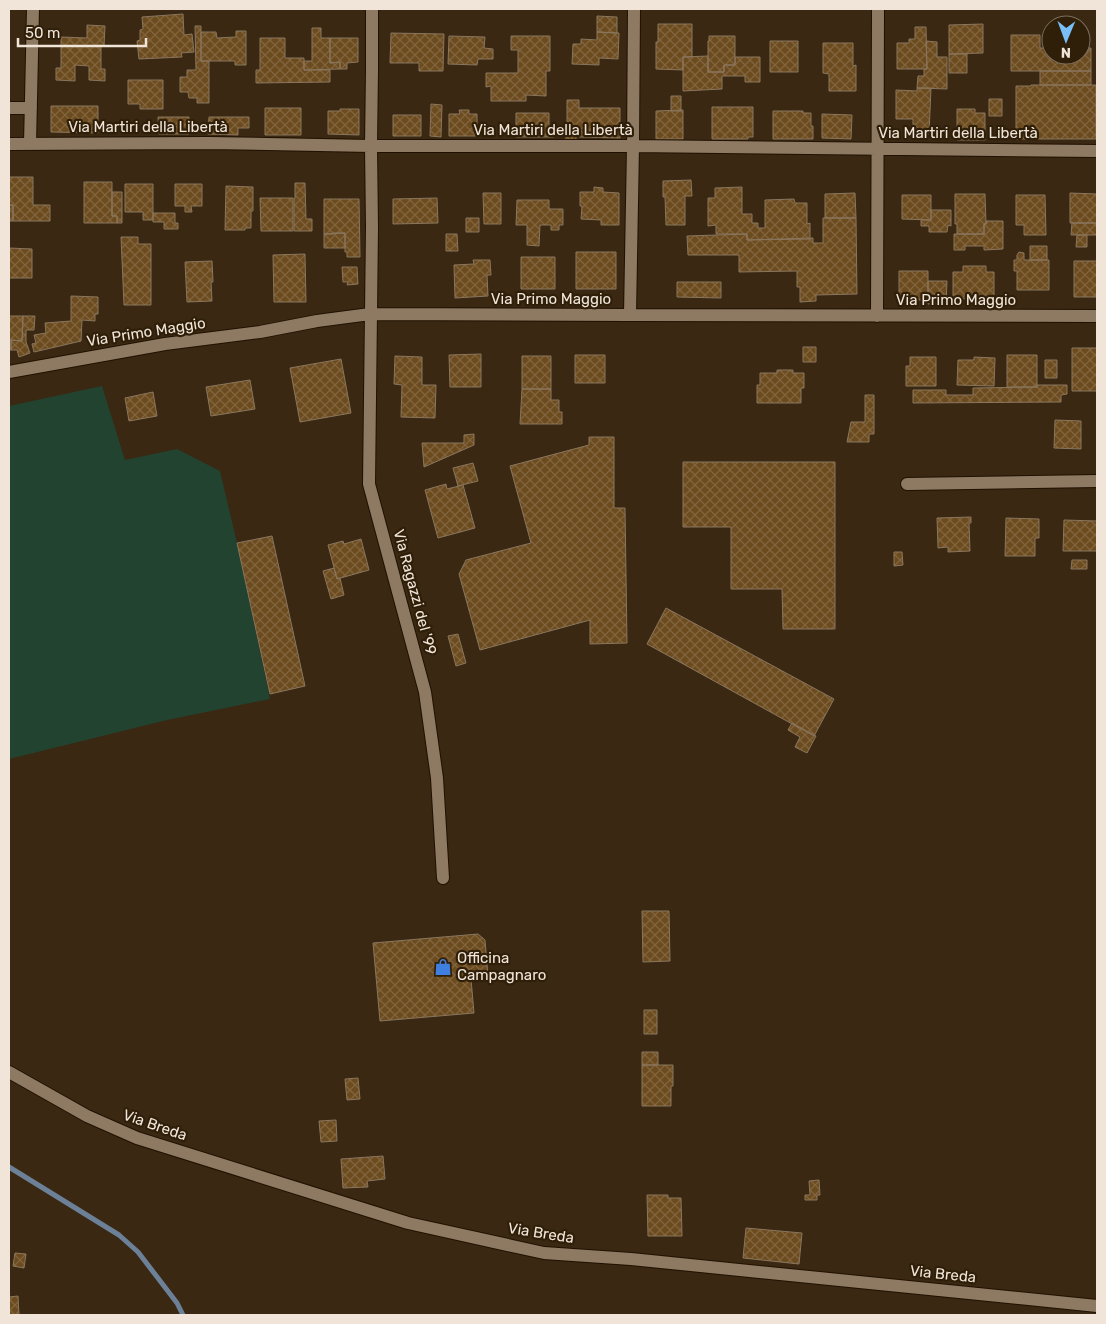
<svg xmlns="http://www.w3.org/2000/svg" width="1106" height="1324" font-family="Rubik,sans-serif">
  <style>
    .garden { fill: #22432f }
    .lines { fill: none; stroke-linecap: round; stroke-linejoin: round }
    .stream { stroke: #6c8097; stroke-width: 5 }
    .building { fill: url(#building-cross-hatch); stroke: #8a765e }
    .street-casing { stroke: #201100; stroke-width: 14 }
    .street { stroke: #8e7a62; stroke-width: 12 }
    .labels { text-anchor: middle; stroke-width: 4.5; stroke-linejoin: round; paint-order: stroke }
    .street-label { font-size: 15px; fill: #f0e5d8; stroke: #2f1f09 }
    .poi-label { font-size: 15px; fill: #f0e5d8; stroke: #2f1f09; text-anchor: start }
  </style>
  <defs>
    <pattern id="building-cross-hatch" width="8" height="8" patternUnits="userSpaceOnUse" patternTransform="scale(1.25)"><rect width="8" height="8" fill="#6c4b1e"/><path d="M0 0l8 8M0 8l8-8" fill="none" stroke="#81653e"/></pattern>
  </defs>
  <rect width="100%" height="100%" fill="#3a2813"/>
  <path class="garden" d="M102,386L125,460L177,449L220,471L237,543L270,699L167,720L9,759V406Z"/>
  <g class="lines">
    <path class="stream" d="M9,1167L119,1235L138,1252L177,1303L183,1315"/>
  </g>
  <path class="building" d="M183,14L184,35L192,34L194,52L181,53L182,57L139,59L137,41L140,40V30L143,29L142,17Z
    M597,16L617,17V33L597,32Z
    M658,24H692V57H683V70L656,69V42H658Z
    M983,24V53L949,54V25Z
    M87,25L105,26L104,46L101,45V69H105V81L89,80V66L75,65V81L56,80V68H61V37L87,38Z
    M195,26H201V61H209V103H197V98H189L188,92H180V77H187V70H196Z
    M915,27H926L927,69H897V43H909V39H915Z
    M312,28H321V38H330V63L340,62V69L304,70V61H312Z
    M236,31H246V65H235V61H201V32H216L217,38L236,37Z
    M597,32L619,33L618,59L599,58V65L572,64L573,44H581V39L597,40Z
    M391,33L444,34L443,71H419V63H390Z
    M1011,35H1040V48H1051V55H1081V48H1091V71H1011Z
    M449,36L485,37L484,48L493,49V59H478L477,65L448,64Z
    M511,36H550V71H546V96L526,95V101H491V86L486,87V73H518V50H511Z
    M709,36H735V65H724V72H708V41H709Z
    M260,38H285V58H304V70H330V82L256,83V70H260Z
    M330,38H358V62L347,63V69H340V62L330,63Z
    M770,41H798V72H770Z
    M926,41L937,42V57H947V89L917,88L918,76H924V69H927Z
    M823,43H853V66L856,65V91H829V74L823,73Z
    M949,54H967V73H949Z
    M708,56V72H724V65H735V57H760V82H745V76H722V89L683,91V57Z
    M1040,71H1091V85H1040Z
    M128,80H163V109H140V104H128Z
    M1031,85H1096V139H1016V86H1031Z
    M917,88H931L929,134L913,133V119H896V90L917,91Z
    M671,96H681V111H671Z
    M989,99H1002V116H989Z
    M567,100H579V108H620V138L579,137V128H567Z
    M431,104L442,105L441,137L430,136Z
    M51,106H98V133L51,132Z
    M712,107H753V137H748V139H712Z
    M265,108H301V135H265Z
    M340,109H359V135L328,134V111H340Z
    M957,109H975V113H985V140H957Z
    M459,110H469V114H477V136H449V114H460Z
    M683,110V139H656V111Z
    M773,111H803V113H811V126H813V139H773Z
    M516,113H549V130H554V137H516Z
    M822,114L852,115L851,139L822,138Z
    M393,115H421V136H393Z
    M158,117H189V134H159Z
    M209,117H249V128H238V135L208,134Z
    M566,131L576,132V143H566Z
    M9,177H33V205H50V221H13V205H9Z
    M691,180L692,196H685V225H666L665,197H663V181Z
    M84,182H112V216H117V223H84Z
    M295,183H305L306,219H312V231H294V198H295Z
    M125,184H153V220H143V212H125Z
    M175,184H202V206H191L192,212H185V206H175Z
    M226,186L253,187V211H251V228H245V230H225Z
    M594,187L603,188V192L619,193V225H601V220L581,219L582,206H580V192H594Z
    M742,187V214H752V223H758V228H765V200L794,199L795,203H807V224L810,223V239L747,240V234H716V225L708,226V198H715V188Z
    M112,192H122V223H117V216H112Z
    M483,193H501V224H484Z
    M855,193L856,218H825V194Z
    M1070,193L1097,194V223H1070Z
    M955,194H985L986,224H984V234H957V224H955Z
    M902,195H931V220L902,219Z
    M1016,195H1045L1046,235H1024V225H1016Z
    M260,198H293V231H261Z
    M437,198L438,223L393,224V199Z
    M324,199H359L360,257H347V252H345V233L324,234Z
    M517,200H549V209H563V225H559V230H551V225H540L539,246L527,245V225H516Z
    M9,205H13V221H9Z
    M931,210H951V226L948,225L947,232H929V226H921V220H931Z
    M153,213H175V223H178V229H164V222H153Z
    M466,218H479V232H466Z
    M823,218H856L857,294L816,295V301L800,302V287H797V271L739,272V255H688L687,236L747,234V240L813,238V243H823Z
    M986,221H1003V249L984,250V246H965V250H954V234H984V224H986Z
    M1072,223H1097V235H1071Z
    M332,233H345V248H324V234H333Z
    M446,234H457L458,251H446Z
    M1077,235H1087V247H1076Z
    M121,237H138V244H151V305H124Z
    M1030,246H1047V260H1030Z
    M9,248L32,249V278H9Z
    M576,252H616V289H576Z
    M1019,252L1024,253V260H1049V290H1017V271H1014V260H1017V255Z
    M305,254L306,302H274L273,255Z
    M521,257H555V289H521Z
    M473,260H490L491,275H487L488,296L455,298L454,265L474,264Z
    M212,261L213,282H211L212,301L187,302L185,262Z
    M1074,261H1097V297H1074Z
    M963,266H986V272H994V298L953,299V272H963Z
    M342,267H357L358,284L347,285L348,282H343Z
    M899,271H928V300H899Z
    M928,281H947L946,304H928Z
    M677,282H721V298L677,297Z
    M71,296L98,297V314H95V321L82,320L81,341L34,352L32,344L36,343L34,335L46,333L45,323L71,321Z
    M9,316H23L22,341L11,340V350H9Z
    M23,316H35L34,330H26V342L30,353L19,357L17,350H11V340L22,341Z
    M803,347H816V362H803Z
    M1072,348H1097V391H1072Z
    M481,354V387H450L449,355Z
    M575,355H605V383H575Z
    M1007,355H1037V387H1007Z
    M395,356L422,357V385H436L435,418L401,417L402,385L394,384Z
    M522,356H551V389H522Z
    M910,357H936V386H906V366H910Z
    M974,357L995,358L994,386L957,385L958,360H974Z
    M341,359L351,413L300,422L290,368Z
    M1045,360H1057V378H1045Z
    M777,370H793V373H804V388H801V403H757V385H760V373H777Z
    M250,380L255,409L211,416L206,387Z
    M1037,385H1067V394L1061,395V402L913,403V390H946V395H973V388L1037,387Z
    M522,389H551V400H559V412H562V424H520Z
    M153,392L157,416L129,421L125,398Z
    M865,395H874V434H869V442H847L851,422H865Z
    M1055,420L1081,421V449L1054,448Z
    M474,434V445L424,467L422,443H464V435Z
    M589,437H614V508H625L627,643L590,644V620L480,650L459,574L466,560L531,543L510,466L589,445Z
    M683,462H835V629H783L782,589H731V527H683Z
    M473,463L478,481L458,486L453,468Z
    M446,484L447,489L463,485L475,528L438,538L425,490Z
    M971,517V523H969L970,551L948,552V547L938,548L937,518Z
    M1006,518L1039,519V538H1035V556H1005Z
    M1064,520L1097,521V551H1063Z
    M272,536L305,686L270,694L237,543Z
    M361,539L369,570L337,579L328,545L343,541L344,544Z
    M894,552H902L903,565L894,566Z
    M1072,560H1087V569H1071Z
    M334,568L337,579L340,578L344,595L331,599L323,571Z
    M666,608L834,699L814,736L647,644Z
    M458,634L466,663L456,666L448,636Z
    M792,723L816,736L807,753L795,747L800,737L788,730Z
    M642,911H669L670,961L643,962Z
    M478,934L485,940L488,977L471,979L474,1013L380,1021L373,943Z
    M644,1010H657V1034H644Z
    M642,1052H658V1065H642Z
    M642,1065H673V1086H671V1106H642Z
    M358,1078L360,1099L347,1100L345,1079Z
    M336,1120L337,1141L321,1142L319,1121Z
    M383,1156L385,1179L367,1181L368,1187L343,1188L341,1159Z
    M819,1180L820,1195H817V1200H805V1195H810L809,1181Z
    M647,1195H668V1198H681L682,1236H648Z
    M746,1228L802,1233L799,1264L743,1258Z
    M15,1253L26,1254L24,1268L13,1266Z
    M18,1296L19,1315H9V1297Z"/>
  <g class="lines">
    <g class="street-casing">
      <path id="street" d="M372,9V70L371,146L372,227L369,484L425,692L437,778L443,878
        M9,108H31
        M9,144L209,143L371,146H633L1097,151
        M30,144L33,9
        M630,315L633,146L634,9
        M877,316L878,9
        M9,372L165,344L260,332L317,321L370,314L630,315L1097,316
        M907,484L1097,481
        M9,1072L87,1116L137,1138L408,1223L544,1253L631,1259L1097,1306"/>
    </g>
    <use href="#street" class="street"/>
  </g>
  <defs>
    <g id="shop-bare" transform="scale(1.35)"><path d="M-5-2.5h2.3a2.7 3.5 0 0 1 5.4 0H5L5.5 6h-11ZM-1.5-2.5h3a1.5 2.3 0 0 0-3 0Z" fill="#3f7fe0" stroke="#2f1f09" stroke-width="2.5" paint-order="stroke"/></g>
  </defs>
  <g fill-rule="evenodd">
    <use href="#shop-bare" x="443" y="967"/>
  </g>
  <g class="labels">
    <g class="street-label">
      <text x="148" y="132">Via Martiri della Libertà</text>
      <text x="553" y="135">Via Martiri della Libertà</text>
      <text x="958" y="138">Via Martiri della Libertà</text>
      <text x="551" y="304">Via Primo Maggio</text>
      <text x="956" y="305">Via Primo Maggio</text>
      <text transform="translate(146 332) rotate(-9)" y="5">Via Primo Maggio</text>
      <text transform="translate(415 592) rotate(75)" y="5">Via Ragazzi del '99</text>
      <text transform="translate(155 1125) rotate(19)" y="5">Via Breda</text>
      <text transform="translate(541 1233) rotate(9)" y="5">Via Breda</text>
      <text transform="translate(943 1274) rotate(6)" y="5">Via Breda</text>
    </g>
    <g class="poi-label">
      <text x="457" y="963">Officina<tspan x="457" dy="17">Campagnaro</tspan></text>
    </g>
  </g>
  <rect width="1106" height="1324" fill="none" stroke="#f0e5d8" stroke-width="20"/>
  <g transform="translate(1066 40) rotate(181)"><circle r="24" fill="#2f1f09" stroke="#7c6e5c"/>
  <path d="M0-4L9 19L0 12L-9 19Z" fill="#78bff7"/>
  <text y="-8" font-size="14" font-weight="bold" text-anchor="middle" fill="#f0e5d8">N</text>
  </g>
  <path d="M18 38v8h128v-8" fill="none" stroke="#f0e5d8" stroke-width="2.5"/>
  <text x="25" y="38" font-size="15" fill="#f0e5d8" stroke="#2f1f09" stroke-width="4" paint-order="stroke">50 m</text>
</svg>
